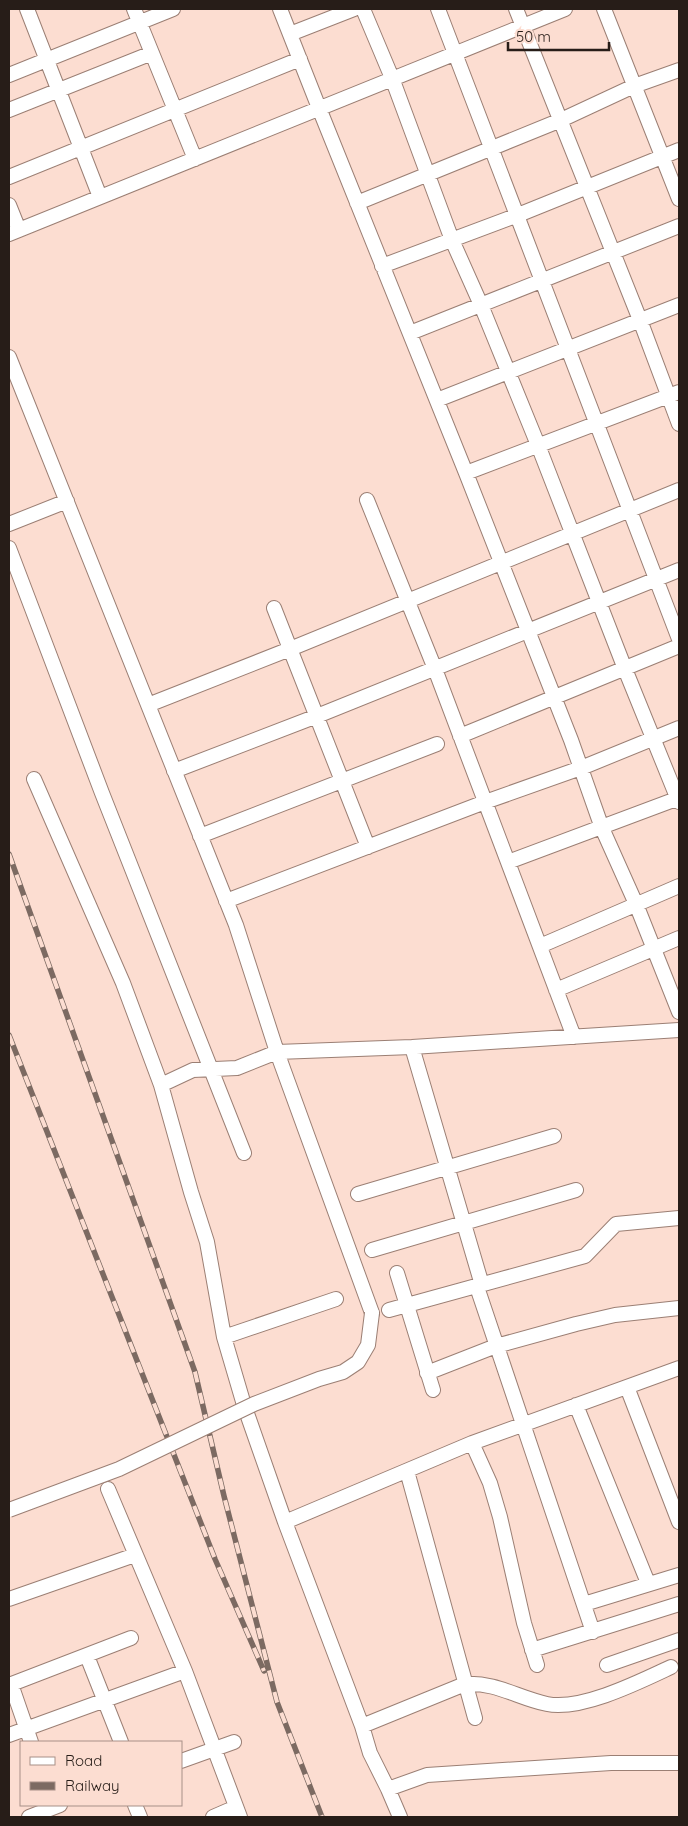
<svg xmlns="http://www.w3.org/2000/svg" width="688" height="1826" font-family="Quicksand,sans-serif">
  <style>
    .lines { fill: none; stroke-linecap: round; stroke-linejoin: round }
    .minor-casing { stroke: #9b7f74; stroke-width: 16 }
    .minor { stroke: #fff; stroke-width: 14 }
    .rail-casing { stroke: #7c6a62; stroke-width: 5.5 }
    .rail { stroke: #fcddd1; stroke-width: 4; stroke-dasharray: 11; stroke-linecap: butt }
    .minor-bridge-casing { stroke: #9b7f74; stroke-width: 16; stroke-linecap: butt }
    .minor-bridge { stroke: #fff; stroke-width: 14 }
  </style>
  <rect width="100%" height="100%" fill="#fcddd1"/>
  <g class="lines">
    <g class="minor-casing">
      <path id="minor" d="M27,9L100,197
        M134,9L195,159
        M280,9L319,108L466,473L571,740L602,828L636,904L679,1012
        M363,9L392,78L452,240L481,305L538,445L625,669L679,802
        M438,9L679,639
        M516,9L640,320L679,424
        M604,9L679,199
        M290,34L354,9
        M9,75L173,9
        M9,110L152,53
        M9,177L300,59
        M357,203L561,120L634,86L679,70
        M9,205L19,230
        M9,234L565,9
        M382,266L518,215L679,150
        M410,333L679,226
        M9,357L236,925L277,1052L372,1313
        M437,400L679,305
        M466,473L679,392
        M367,500L435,669L574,1037
        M9,524L67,501
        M9,548L102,793L244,1153
        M274,608L368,847
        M148,705L290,649L679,490
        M460,736L679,646
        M174,771L317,716L679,570
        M34,779L123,983L161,1085
        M200,836L437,744
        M508,862L679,798
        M226,901L485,802L581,768L679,728
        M540,946L679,886
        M556,990L679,938
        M412,1047L482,1285
        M358,1194L554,1136
        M372,1250L576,1190
        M397,1273L433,1390
        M477,1287L593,1632
        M389,1310L585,1256L616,1224L679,1218
        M224,1337L336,1299
        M427,1373L496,1346L576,1324L615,1315L679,1308
        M627,1387L679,1522
        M576,1405L648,1583
        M472,1443L490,1483L500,1517L524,1623L537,1665
        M407,1471L475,1718
        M108,1489L185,1671L240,1817
        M285,1522L472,1443L679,1368
        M9,1599L135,1555
        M584,1604L679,1575
        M532,1650L679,1604
        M87,1656L121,1742
        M607,1665L679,1640
        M11,1684L31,1742
        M9,1685L131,1638
        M362,1726L465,1684C496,1682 518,1698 547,1704C581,1711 639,1682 671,1667
        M9,1735L185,1671
        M181,1761L234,1742
        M388,1789L427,1775L611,1763H679
        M135,1805L140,1817
        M29,1817L60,1805
        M213,1817L236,1807
        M400,1817L388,1789L370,1753L362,1726L285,1522L244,1405L224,1337L207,1242L191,1192L161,1085L193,1070L237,1068L277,1052L412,1047L679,1030"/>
    </g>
    <use href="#minor" class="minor"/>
    <g class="rail-casing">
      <path id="rail" d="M9,854L195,1372L224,1496L277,1702L322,1817
        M9,1035L215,1559L264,1671"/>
    </g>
    <use href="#rail" class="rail"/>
    <g class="minor-bridge-casing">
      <path id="minor-bridge" d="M9,1510L119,1469L254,1404L319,1379L343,1372L358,1362L368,1345L372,1313"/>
    </g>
    <use href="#minor-bridge" class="minor-bridge"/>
  </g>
  <rect width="688" height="1826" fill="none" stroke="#271d18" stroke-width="20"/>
  <rect x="20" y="1741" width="162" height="65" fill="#fcddd1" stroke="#a79087"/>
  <rect x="30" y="1757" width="25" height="8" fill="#ffffff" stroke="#a79087"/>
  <text x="65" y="1766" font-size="15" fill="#271d18">Road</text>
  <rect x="30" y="1782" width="25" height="8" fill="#7c6a62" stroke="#a79087"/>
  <text x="65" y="1791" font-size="15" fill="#271d18">Railway</text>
  <path d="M508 42v8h101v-8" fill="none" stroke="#271d18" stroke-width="2.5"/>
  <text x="516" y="42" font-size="15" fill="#271d18" stroke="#fcddd1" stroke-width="4" paint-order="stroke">50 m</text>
</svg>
